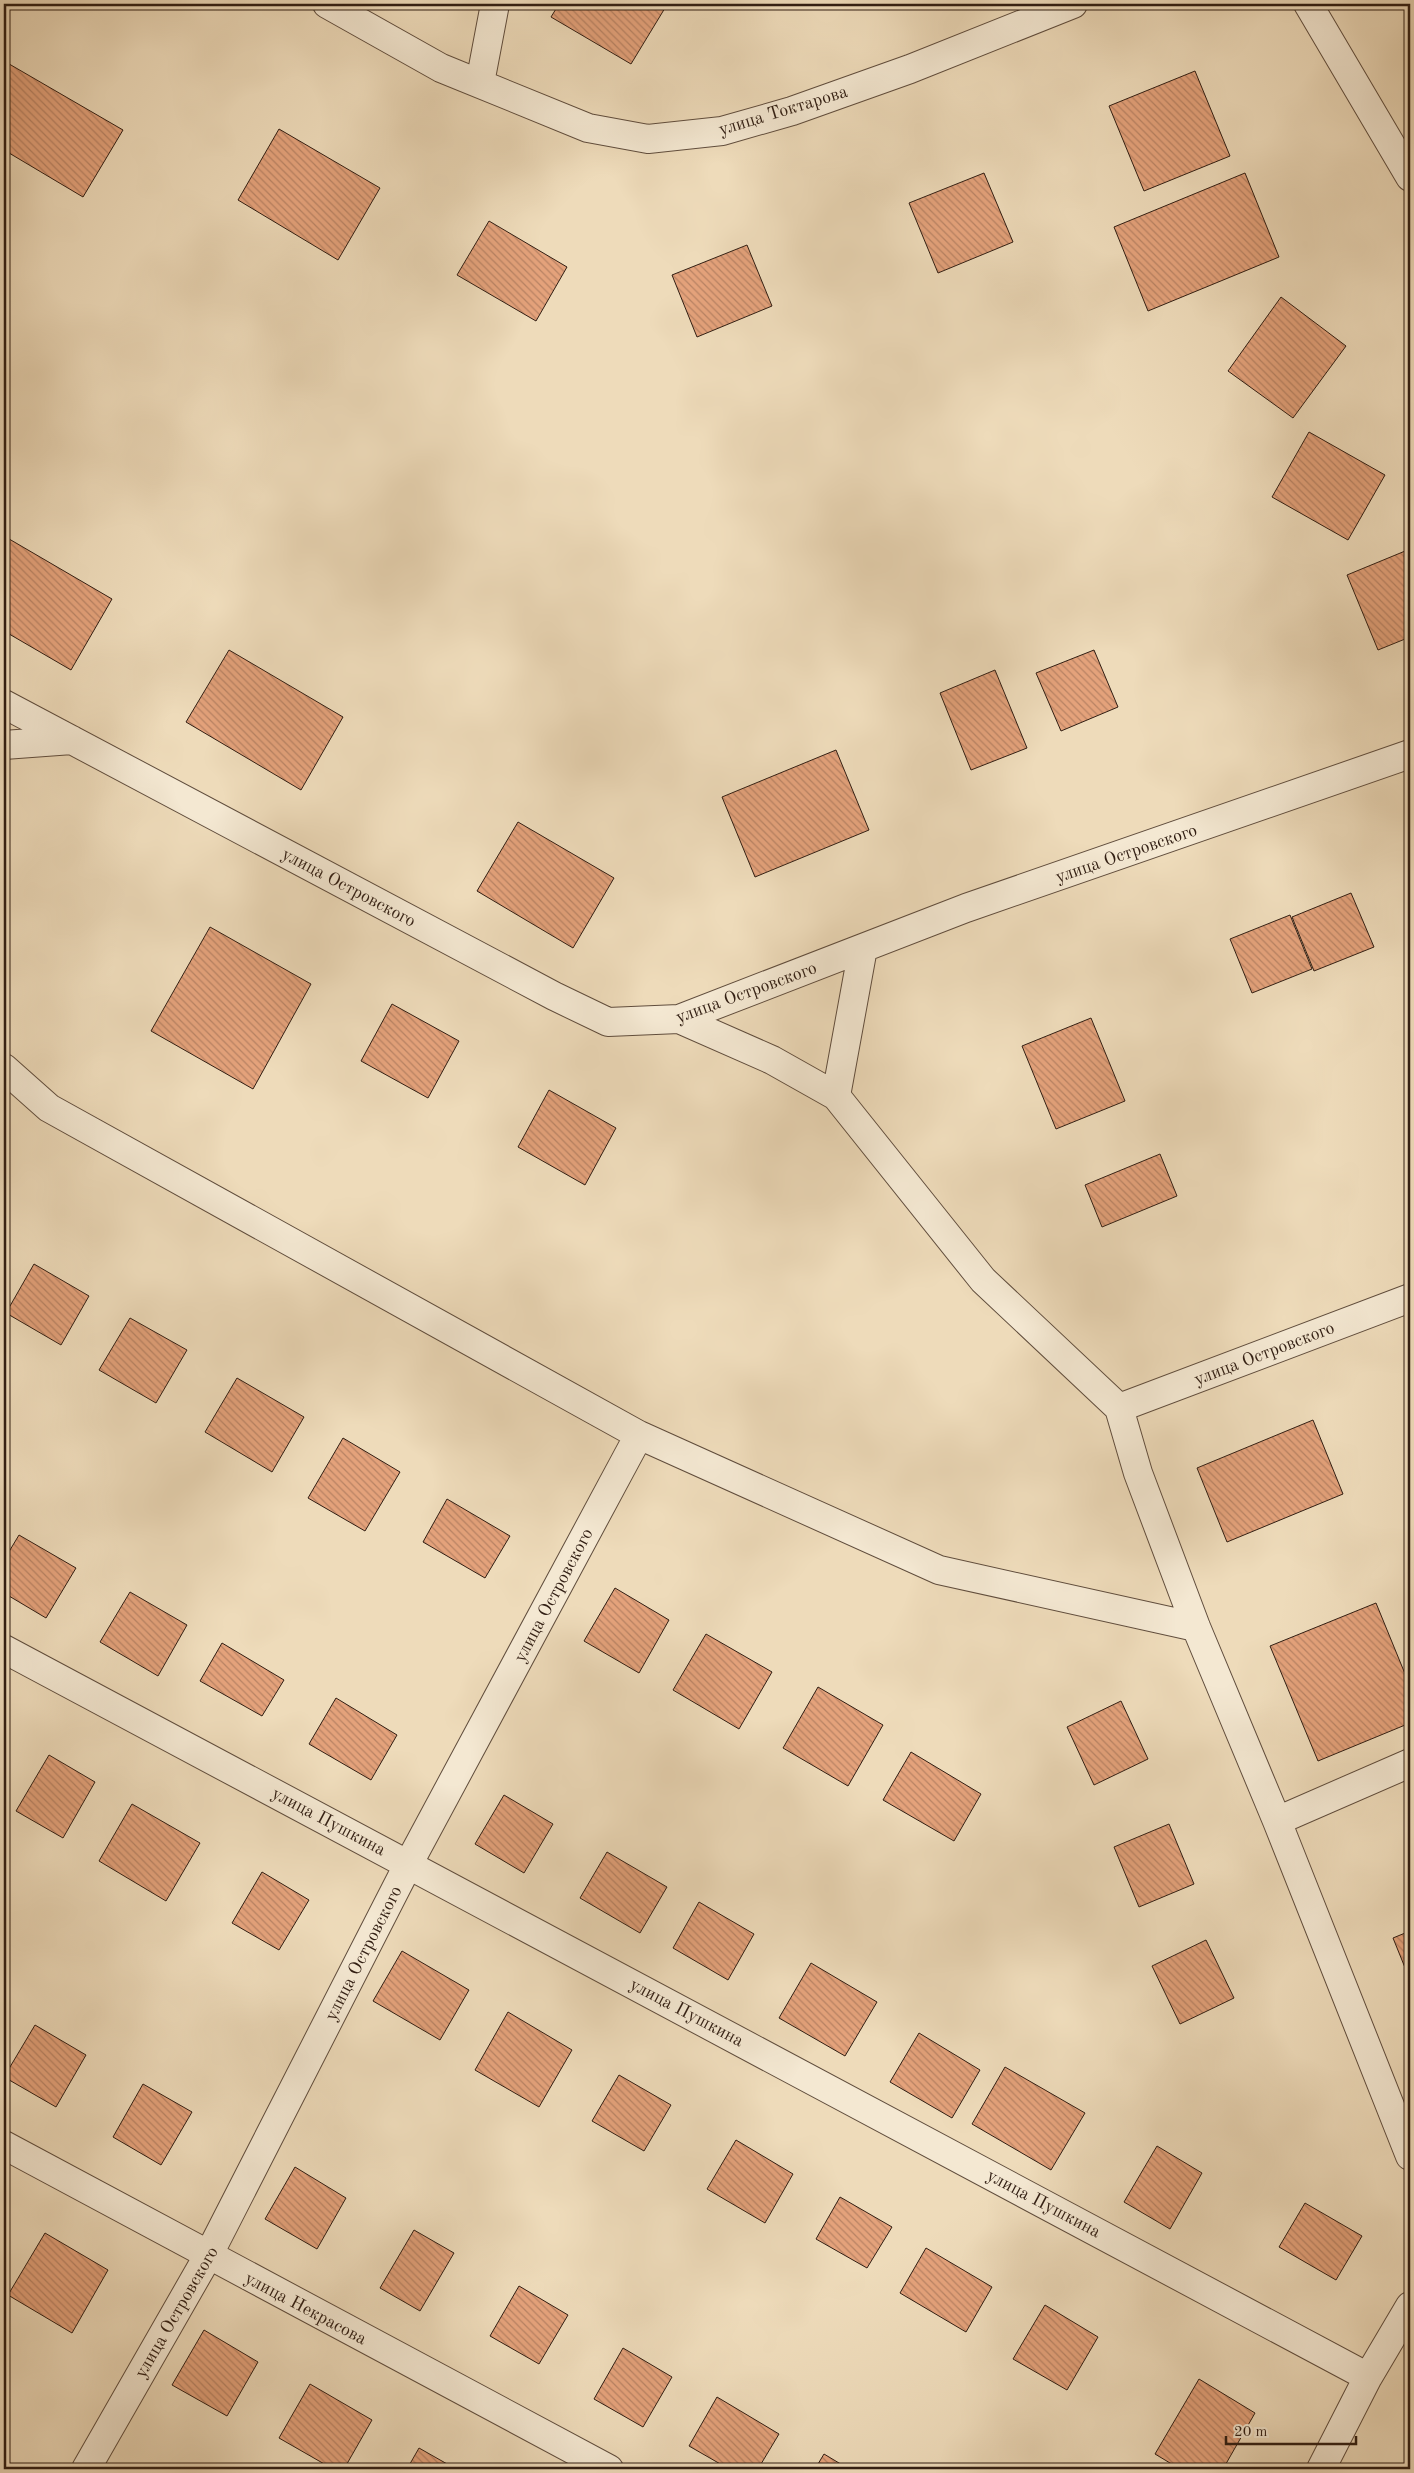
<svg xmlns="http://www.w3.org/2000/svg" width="1414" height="2473" font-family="'Old Standard TT',serif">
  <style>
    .building { fill: url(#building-back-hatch); stroke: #311e13 }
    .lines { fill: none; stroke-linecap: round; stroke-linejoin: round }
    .minor-casing { stroke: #604d3d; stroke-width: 30 }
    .minor { stroke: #f4e8d2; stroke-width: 28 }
    .labels { text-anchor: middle; stroke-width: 4.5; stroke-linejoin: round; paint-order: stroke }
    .street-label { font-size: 18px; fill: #311e13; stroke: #f4e8d2 }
  </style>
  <defs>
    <pattern id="building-back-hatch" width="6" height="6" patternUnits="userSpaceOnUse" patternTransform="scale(1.25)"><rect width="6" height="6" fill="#e4a27b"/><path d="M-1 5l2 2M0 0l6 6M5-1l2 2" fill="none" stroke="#b98364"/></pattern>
  </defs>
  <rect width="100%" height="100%" fill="#eedbba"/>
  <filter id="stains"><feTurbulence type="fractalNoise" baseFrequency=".004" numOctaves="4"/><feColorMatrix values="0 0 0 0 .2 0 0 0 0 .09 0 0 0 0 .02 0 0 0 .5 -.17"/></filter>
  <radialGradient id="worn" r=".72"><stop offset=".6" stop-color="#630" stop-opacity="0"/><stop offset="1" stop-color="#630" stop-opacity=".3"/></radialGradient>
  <path class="building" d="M559,4H659L665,8L631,64L551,17Z
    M4,61L123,130L83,197L4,150Z
    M1195,71L1230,156L1144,191L1109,106Z
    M279,129L380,188L338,260L238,200Z
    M984,173L1013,242L938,273L909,203Z
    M1245,173L1279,257L1148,311L1114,227Z
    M489,221L567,267L536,321L457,275Z
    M747,245L772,306L697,337L672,275Z
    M1281,297L1346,346L1293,418L1228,371Z
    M1309,432L1385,475L1348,540L1272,497Z
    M4,536L112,599L71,670L4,631Z
    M1410,549V637L1378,650L1347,575Z
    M229,650L343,717L301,790L186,722Z
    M1094,650L1118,707L1061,731L1036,673Z
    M995,670L1027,748L971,770L940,693Z
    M836,750L869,830L755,877L722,797Z
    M518,822L614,878L573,948L477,891Z
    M1351,893L1374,947L1314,971L1292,917Z
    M1290,915L1312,969L1252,993L1230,939Z
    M210,927L311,984L253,1089L151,1031Z
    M392,1004L459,1041L428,1098L361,1061Z
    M1091,1018L1125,1101L1056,1129L1022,1046Z
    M549,1090L616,1128L585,1185L518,1147Z
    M1160,1154L1177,1196L1102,1227L1085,1185Z
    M34,1264L89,1296L61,1345L6,1313Z
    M130,1318L187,1350L156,1403L99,1370Z
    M237,1378L304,1417L272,1472L205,1432Z
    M1313,1420L1343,1494L1227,1542L1197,1468Z
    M343,1438L400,1472L365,1531L308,1498Z
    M447,1499L510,1536L485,1578L423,1542Z
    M19,1535L76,1568L46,1618L4,1593V1560Z
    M615,1588L669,1620L639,1673L584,1641Z
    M130,1592L187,1625L158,1676L100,1642Z
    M1376,1603L1410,1686V1723L1318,1761L1270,1646Z
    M706,1634L772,1672L739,1729L673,1690Z
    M222,1643L284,1680L262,1716L200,1681Z
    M818,1687L883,1725L848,1786L783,1748Z
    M336,1698L397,1735L371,1780L309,1744Z
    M1121,1701L1148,1759L1094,1785L1067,1727Z
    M911,1752L981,1794L954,1841L883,1800Z
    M49,1755L95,1782L63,1838L16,1811Z
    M504,1795L553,1824L524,1873L475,1844Z
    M132,1804L200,1843L166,1901L99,1861Z
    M1169,1824L1194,1884L1139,1907L1114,1847Z
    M607,1852L667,1887L640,1933L580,1898Z
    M262,1872L309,1900L279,1950L232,1923Z
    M699,1902L754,1934L728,1980L673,1948Z
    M1410,1931V1980L1393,1938Z
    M1206,1940L1234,1998L1180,2024L1152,1966Z
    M402,1951L469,1990L440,2040L373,2001Z
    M811,1963L877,2002L845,2056L779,2018Z
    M508,2012L572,2050L539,2107L475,2070Z
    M35,2025L86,2055L56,2107L4,2077Z
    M919,2033L980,2070L952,2118L890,2082Z
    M1005,2067L1085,2113L1051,2170L972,2124Z
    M619,2075L671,2105L644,2151L592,2121Z
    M143,2084L192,2112L161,2165L113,2137Z
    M736,2140L793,2174L765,2223L707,2189Z
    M1157,2146L1202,2173L1170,2229L1124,2202Z
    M295,2167L346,2198L317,2249L265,2219Z
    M840,2197L892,2227L867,2268L816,2239Z
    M1305,2203L1362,2236L1336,2280L1279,2247Z
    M414,2230L454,2253L420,2311L380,2288Z
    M45,2233L108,2270L72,2333L8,2295Z
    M926,2248L992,2287L966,2332L900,2293Z
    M519,2286L568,2315L539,2364L490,2336Z
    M1045,2305L1098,2337L1067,2390L1013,2359Z
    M204,2330L258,2362L227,2416L172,2385Z
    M623,2348L672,2377L643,2427L594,2399Z
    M1199,2379L1255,2413L1223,2469H1180L1155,2454Z
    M310,2384L372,2420L344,2469H333L279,2438Z
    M717,2397L779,2434L758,2469H729L689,2446Z
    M419,2448L456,2469H407Z
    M824,2454L849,2469H815Z"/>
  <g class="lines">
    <g class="minor-casing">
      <path id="minor" d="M327,4L441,68L588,128L648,139L722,131L792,111L910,69L1073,4
        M1308,4L1410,177
        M480,83L495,4
        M4,704L554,996L608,1022L679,1019L966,908L1410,754
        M4,745L72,740
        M679,1019L772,1060L836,1096L983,1280L1119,1408L1138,1473L1196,1627L1277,1821L1410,2156
        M4,1068L49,1108L639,1435L939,1570L1196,1627
        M836,1096L863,948
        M1119,1408L1410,1298
        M4,1649L1368,2377
        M1277,1821L1410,1763
        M4,2145L609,2469
        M86,2469L208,2256L409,1863L639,1435
        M1321,2469L1368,2377L1410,2306"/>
    </g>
    <use href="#minor" class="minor"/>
  </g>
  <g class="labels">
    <g class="street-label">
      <text transform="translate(783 110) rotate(-17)" y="6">улица Токтарова</text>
      <text transform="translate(1126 853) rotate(-19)" y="6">улица Островского</text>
      <text transform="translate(349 887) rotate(28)" y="6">улица Островского</text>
      <text transform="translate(746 992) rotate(-20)" y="6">улица Островского</text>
      <text transform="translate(1264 1353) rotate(-21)" y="6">улица Островского</text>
      <text transform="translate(553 1595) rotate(-62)" y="6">улица Островского</text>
      <text transform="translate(329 1821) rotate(28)" y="6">улица Пушкина</text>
      <text transform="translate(363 1953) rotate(-63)" y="6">улица Островского</text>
      <text transform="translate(687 2012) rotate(28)" y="6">улица Пушкина</text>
      <text transform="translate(1044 2203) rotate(28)" y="6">улица Пушкина</text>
      <text transform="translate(306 2308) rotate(28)" y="6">улица Некрасова</text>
      <text transform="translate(176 2312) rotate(-60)" y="6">улица Островского</text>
    </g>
  </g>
  <rect width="1414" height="2473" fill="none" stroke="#eedbba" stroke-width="20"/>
  <rect x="5" y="5" width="1404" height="2463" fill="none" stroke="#311e13" stroke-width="2.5"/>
  <rect x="10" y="10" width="1394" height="2453" fill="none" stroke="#311e13"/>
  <path d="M1226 2436v8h130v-8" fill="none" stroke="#311e13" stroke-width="2.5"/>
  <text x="1234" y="2436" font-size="15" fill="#311e13" stroke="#f4e8d2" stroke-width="4" paint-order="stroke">20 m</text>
  <rect width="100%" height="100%" filter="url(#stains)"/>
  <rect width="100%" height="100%" fill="url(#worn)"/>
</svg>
